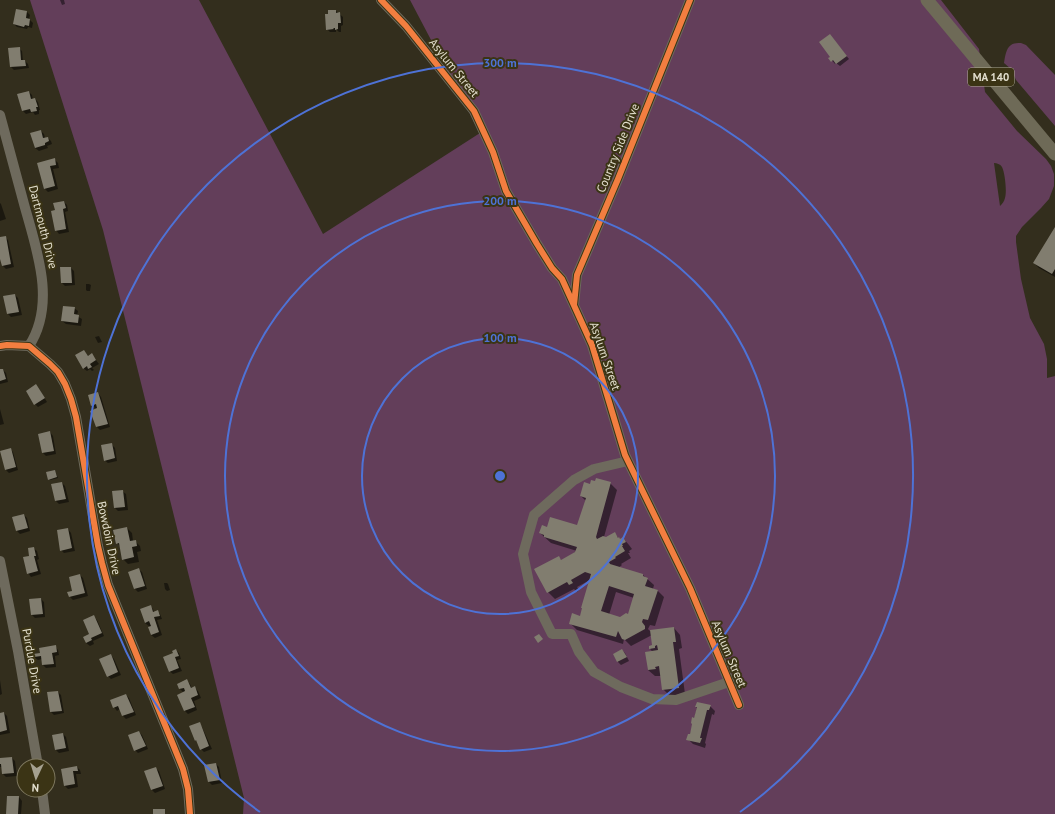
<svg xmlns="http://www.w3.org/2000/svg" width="1055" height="814" font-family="'PT Sans',sans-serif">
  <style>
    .green { fill: #633e5a; fill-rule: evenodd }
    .shadow { fill: #0007; fill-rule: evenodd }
    .building { fill: #817d6f; fill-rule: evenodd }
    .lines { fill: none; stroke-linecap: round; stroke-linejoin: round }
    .minor { stroke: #6e6a5d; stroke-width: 10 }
    .major { stroke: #6e6a57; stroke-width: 13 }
    .cycleway-casing { stroke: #3b3415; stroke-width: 8 }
    .cycleway { stroke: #f27e40; stroke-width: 6 }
    .ring { fill: none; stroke: #4e72d6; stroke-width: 2 }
    .labels { text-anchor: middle; stroke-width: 4; stroke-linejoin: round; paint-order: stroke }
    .shield { fill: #3b3415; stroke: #b1ac96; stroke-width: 1 }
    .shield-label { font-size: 11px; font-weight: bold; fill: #e3dfce }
    .street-label { font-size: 12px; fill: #e3dfce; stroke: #3b3415 }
    .centre { fill: #4e72d6; stroke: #3b3415; stroke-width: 2 }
    .ring-label { font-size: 12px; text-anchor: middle; font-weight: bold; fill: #4e72d6; stroke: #3b3415; stroke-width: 4; stroke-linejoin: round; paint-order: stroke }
  </style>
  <rect width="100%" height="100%" fill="#332e1d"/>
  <path class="green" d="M30,0H199L323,234L480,133L410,0H941L979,49L985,92L1017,131L1046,159L1051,166L1054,174V186L1049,199L1041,208L1022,227L1016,236V242L1021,279L1030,318L1044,344L1047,359V378L1055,376V814H243L244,798L103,230ZM994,163C997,163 1000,164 1002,167C1005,173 1007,192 1005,198C1004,202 1002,204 1000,206Z
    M1021,43L1026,45L1055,75V126L1016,80L1011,69L1004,63C1005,57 1006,48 1011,45C1014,43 1018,43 1021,43Z"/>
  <path class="shadow" d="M60,0H66H64L65,4L62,5Z
    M336,11L343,17V25L341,26V32H339L336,29V32H330L327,29Z
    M27,12L30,15L29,19L33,23L32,28L28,27L27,29L17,27L14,24Z
    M833,39L849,59L840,66L836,63L835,64L830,58L832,57Z
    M19,48L22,51L23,61H25L28,64L29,68L14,70L11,67Z
    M29,92L32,95L33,100L35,99L38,102L40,110H39V114L35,115L33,112L26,114L23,111Z
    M41,131L44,134L45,138H48L51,141L52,144L47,146L48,148L39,151L35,148Z
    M54,159L58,163L59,168L53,169L58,189L48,192L45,189L38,164Z
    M64,202L67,205L68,211L65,212L69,232L59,234L56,230V211Z
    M0,203L1,204L6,219L0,221Z
    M1055,229V277L1039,268L1034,263Z
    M5,237L8,240L14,267L6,269L3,266L0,255V239Z
    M71,268L74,271L75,285L65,286L62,283Z
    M86,284H89L91,285L90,291H87L86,290Z
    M15,295L18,298L22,315L11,317L8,314L4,297Z
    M74,308L78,311L77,316L82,319L81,326L66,324L62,321Z
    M99,336L102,342L98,343L95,337Z
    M84,351L89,357L92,355L99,364L92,368L94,370L92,371L90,369L87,371L83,368Z
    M3,370L6,373L8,382L0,384V371Z
    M39,389L47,402L38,407L35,404Z
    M98,393L101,397L110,427L100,430L97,427V410L92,405Z
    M0,409L4,424L0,425Z
    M50,432L53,436L56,454L46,456L43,453L39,434Z
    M111,444L115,448L117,461L108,463L104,460Z
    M10,449L13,452L18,470L9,473L6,470Z
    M55,471L58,478L50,480L49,479Z
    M62,483L65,486L69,502L59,504L56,501L52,485Z
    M610,483L617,490L604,537L606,538L615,534L620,540L623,538L629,545L632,549L629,551L630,553H628L631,558L621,564L622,565L618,568L643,575L654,585L653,589L657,590L664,597L655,626L650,625L648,629L650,631L674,628L680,635L682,648L679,649L685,694L670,696L663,689L662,676H655L648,670L653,652L650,649L653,646L652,635L631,646L624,639L623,644L577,630L570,623L581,617L590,580L577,587L579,590L577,592L574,589L555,599L548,592L558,557L562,561L577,551L551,543L540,533L547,528L578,526L586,501L581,496L590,485ZM616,592L634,598L629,615L620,618L609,615Z
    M122,491L126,494L128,510L118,511L115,508Z
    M24,515L27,518L30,531L20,534L17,531Z
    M127,528L132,533L133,541H135L140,546L141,551L137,552L139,562L128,564L123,559L121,547L117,543Z
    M68,529L71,533L75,551L64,553L61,550Z
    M33,548L37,551L39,559L37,560L41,574L31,577L28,573L31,556Z
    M138,569L142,572L147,589L138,592L135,589Z
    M80,575L83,578L88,596L73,600L70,597L74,591Z
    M164,583H167L168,584L170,590L167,591L165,589Z
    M41,599L44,602L45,617L35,618L32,615L30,600Z
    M150,606L153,609L154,612L157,611L160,614L162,619L157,620L162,635L155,638L151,635L150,627L145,623Z
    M94,617L97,620L104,636L93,641L94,644L90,646L86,643L90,634Z
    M55,646L58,650L59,655L55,656L56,667L46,668L43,665L42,659L38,660L34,657Z
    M176,650L179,653L181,659L177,660L182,671L173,674L169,671Z
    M622,650L625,653L629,661L621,665L618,662L614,654Z
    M111,655L114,659L121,675L111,679L108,676Z
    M0,680L2,694L0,695Z
    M187,681L190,684L192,689L195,688L198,691L201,698L194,701L197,710L188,714L185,711L179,695L184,693L180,689L178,684Z
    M58,692L61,695L64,713L54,715L51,712L48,693Z
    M126,695L129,698L136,715L126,719L123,716L120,709L117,711L114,707Z
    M710,706L715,711L714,715L712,714L705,743L706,744L705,748L693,744L688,739L690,735L697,708L696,707Z
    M4,713L7,716L10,733L0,735V714Z
    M199,723L202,727L212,749L204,752L201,749L199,743L196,740Z
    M139,732L142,735L148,749L138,753L135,750Z
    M63,734L66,737L69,751L59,753L56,750L54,736Z
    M12,758L15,761L17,776L6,777L3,774V767H0V759Z
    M216,764L219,767L222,783L212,785L209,782Z
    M77,767L80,770L81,774H76L78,787L68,789L65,786L62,770Z
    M155,768L159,771L165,789L155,793L152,790Z
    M19,797L22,801L21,814H7Z"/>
  <path class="building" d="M16,9L27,11L26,18L30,19L29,26L25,25L24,27L13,24Z
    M328,10H336V13L340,12L341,23H338V29L335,30V28H333L334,29L326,30L325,14H328Z
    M830,34L847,56L836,64L833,60L831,62L828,58L830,57L819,42Z
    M20,47L21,60H25L26,66L10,67L8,48Z
    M29,91L31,99L35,98L38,107H36L37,111L31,112L30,109L22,111L17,94Z
    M41,130L43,138L48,137L49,141L45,143V145L35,148L30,133Z
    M55,158L56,165L50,166L55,186L44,189L37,163Z
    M64,201L66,208L63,209L66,229L55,231L51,211L55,210L53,203Z
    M1055,227V269L1052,274L1033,263Z
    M6,236L11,264L2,266L0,259V237Z
    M60,267H71L72,283H61Z
    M15,294L19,312L7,314L3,296Z
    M63,306L75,307L74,314L79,315L78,323L61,321Z
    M84,350L88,356L92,353L96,360L90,364L92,367L88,369L87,366L83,369L75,355Z
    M0,369H3L6,379L0,381Z
    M36,384L45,398L34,405L26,391Z
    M98,392L108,424L96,427L90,411L97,408L96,404L91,406L88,395Z
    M50,431L54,451L42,453L38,434Z
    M112,443L115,458L104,461L101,445Z
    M11,448L16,467L5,470L0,451Z
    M55,470L57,477L48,480L46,472Z
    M596,478L611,482L596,537L597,539L603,536L606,537L615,532L618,538L619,537L620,539L623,537L626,542L622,544L623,546H622L625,551L615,557L616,558L609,562L610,564L643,574V576L648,578L645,586L658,590L648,620L643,619L642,622L645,626V629L625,640L622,639L618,631L616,637L569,624L572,613L580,616L582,608H581L591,574L585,572L571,580L573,583L569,585L567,582L547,593L534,569L559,556L561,560L575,552L577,547L544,537V535L539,533L542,525L547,527L550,517L577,525L586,498L580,496L584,482L590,484L591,480L595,481ZM609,586L634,594L628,614L626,613L620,617L601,611Z
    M62,482L66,499L55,501L51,484Z
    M123,490L125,507L114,508L112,491Z
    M24,514L28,528L16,531L12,517Z
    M127,527L130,541L136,540L137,546L132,547L134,557L122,560L119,543L116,544L113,530Z
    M68,528L72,548L60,551L57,530Z
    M34,547L36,556H34L38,571L27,574L23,557L29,556L28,548Z
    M139,568L145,586L134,589L128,572Z
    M80,574L85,593L69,597L67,592L72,591L69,577Z
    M41,598L43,614L31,615L29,599Z
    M151,605L153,612L158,610L160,616L154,617L159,632L151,635L148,627L151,626L149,621L145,623L140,609Z
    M94,615L102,633L91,638L92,640L86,643L83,637L89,634L83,620Z
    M674,627L676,642H673L679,688L662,690L659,666L655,667L656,669L648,670L645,652L658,650L657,645L655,646V648L649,649V646L652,645L650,630Z
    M539,634L543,639L538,643L534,637Z
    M56,645L57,652L52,653L54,664L42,665L41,656L34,657L33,654L40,653L39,648Z
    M176,649L179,656L175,657L179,668L169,672L163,657L173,653L172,651Z
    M622,649L627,657L617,662L613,654Z
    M111,654L118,672L107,677L99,659Z
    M187,679L191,688L195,686L198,695L191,698L195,707L184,711L177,695L185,691L184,688L179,689L177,684Z
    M58,691L62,711L50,712L47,692Z
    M126,694L134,712L122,716L118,706L113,708L110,700Z
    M697,702L711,705L709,710H707L700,738H702L700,743L686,740L688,734H690L692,724L691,723L692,717L694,718L697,707H695Z
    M4,712L7,730L0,732V713Z
    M200,722L209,746L200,750L196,740L195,741L189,726Z
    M139,731L146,746L134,751L128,735Z
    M63,733L66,748L55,750L52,735Z
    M12,757L14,773L2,774L1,764H0V758Z
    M216,763L220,780L208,782L204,765Z
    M77,766L78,771H73L75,784L64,786L61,769Z
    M156,767L163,786L151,790L144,771Z
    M7,796H19L18,814H6Z
    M153,809H165V814H153Z"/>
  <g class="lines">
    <path class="minor" d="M381,0L406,26L474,111L493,152L506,191L537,244L552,268L562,279L592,345L625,455L690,588L739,705
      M0,115C8,145 16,174 24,204C36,248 57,303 29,346
      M574,305L577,275L618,179L690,0
      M0,346L7,345L29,346L50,364L58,372L65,384L71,399L76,417L98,546L102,563L108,585L183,769L188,789L190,814
      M628,461L594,469L574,480L534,515L523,554L531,592L552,634H571L579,652L594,672L621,687L652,699L676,700L729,682
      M0,561L18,651L38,766
      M42,790L45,814"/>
    <path class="major" d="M927,0L1055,154"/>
    <g class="cycleway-casing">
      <path id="cycleway" d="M381,0L406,26L474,111L493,152L506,191L537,244L552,268L562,279L592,345L625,455L690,588L739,705
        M574,305L577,275L618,179L690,0
        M0,346L7,345L29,346L50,364L58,372L65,384L71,399L76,417L98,546L102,563L108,585L183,769L188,789L190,814"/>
    </g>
    <use href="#cycleway" class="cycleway"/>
  </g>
  <g class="ring">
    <circle cx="500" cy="476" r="138"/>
    <circle cx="500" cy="476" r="275"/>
    <path d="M260 812A413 413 0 1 1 740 812"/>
  </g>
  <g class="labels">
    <rect class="shield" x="968" y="68" width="46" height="18" rx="3"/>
    <g class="shield-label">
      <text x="991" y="81">MA 140</text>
    </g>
    <g class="street-label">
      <text transform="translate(454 68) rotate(51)" y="4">Asylum Street</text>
      <text transform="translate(618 148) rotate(-68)" y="4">Country Side Drive</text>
      <text transform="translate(43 227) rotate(76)" y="4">Dartmouth Drive</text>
      <text transform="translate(605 356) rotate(71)" y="4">Asylum Street</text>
      <text transform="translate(109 538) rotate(78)" y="4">Bowdoin Drive</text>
      <text transform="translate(729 654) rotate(67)" y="4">Asylum Street</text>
      <text transform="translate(32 661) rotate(80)" y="4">Purdue Drive</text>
    </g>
  </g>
  <circle cx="500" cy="476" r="6" class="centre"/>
  <g class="ring-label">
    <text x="500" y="67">300 m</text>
    <text x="500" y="205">200 m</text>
    <text x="500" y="342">100 m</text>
  </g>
  <g transform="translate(36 778) rotate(184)"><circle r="19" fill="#3b3415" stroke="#7e785f"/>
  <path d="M0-3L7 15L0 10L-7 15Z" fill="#a5a190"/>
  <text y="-6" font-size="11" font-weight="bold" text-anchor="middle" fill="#e3dfce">N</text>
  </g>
</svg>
